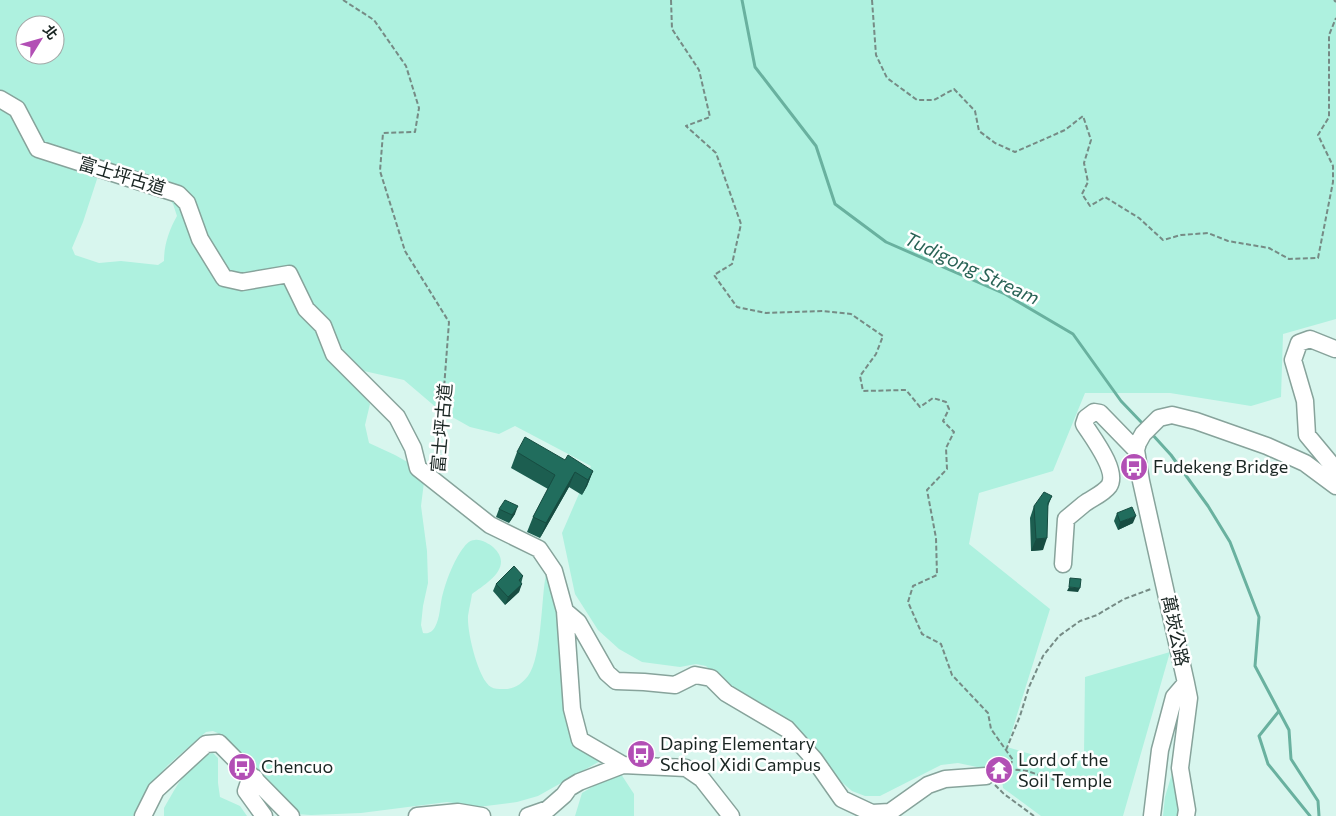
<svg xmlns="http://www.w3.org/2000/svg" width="1336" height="816" font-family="Commissioner,'Noto Sans TC',sans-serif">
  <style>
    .green { fill: #aef1df; fill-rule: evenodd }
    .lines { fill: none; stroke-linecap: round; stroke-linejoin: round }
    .stream { stroke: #69b19f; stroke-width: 3 }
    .minor-casing { stroke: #87a39b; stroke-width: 19 }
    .path { stroke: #768b85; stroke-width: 2; stroke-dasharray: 5 2.5; stroke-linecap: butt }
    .minor { stroke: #fff; stroke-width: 16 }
    .wall { fill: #1c5e50 }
    .shaded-wall { fill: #174c41 }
    .building { fill: #216d5d; stroke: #174c41 }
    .labels { text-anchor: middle; stroke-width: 5; stroke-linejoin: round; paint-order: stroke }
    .street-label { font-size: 18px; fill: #1a2623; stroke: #fff }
    .poi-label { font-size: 18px; fill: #1a2623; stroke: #fff; text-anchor: start }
    .water-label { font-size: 19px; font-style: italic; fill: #296356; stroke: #fff }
  </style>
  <rect width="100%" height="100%" fill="#d8f6ee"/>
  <path class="green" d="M0,0H1336V319L1283,334L1281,397L1251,406L1170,393H1085L1053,471L979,493L969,544L1050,609L1007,747L1075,767L1084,754L1085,677L1170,652L1123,816H1041L1003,788L1002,778L977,767L958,763L941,765L880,796H865L852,791L831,773L791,722L772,709L727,686L706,666L696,664L680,667L642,662L619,649L598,630L575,594L562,533L591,466L515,426L499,434L470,427L438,409L404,380L355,369L356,386L370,404L365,425L369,443L395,455L418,468L424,482L421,506L427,551L428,583L423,606L421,625L423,633C429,634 432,632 435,627C440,618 440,606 442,597C446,581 452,565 461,551C465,546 468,540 475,540C481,539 489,544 493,547C515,567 486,584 472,594C471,601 469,609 468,616C467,632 478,679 491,687C494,689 499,689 502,689C513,690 522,684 528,676C542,657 541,599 546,574L550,573L558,597L569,730L579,746L602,760L538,796L517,802L478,807L447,802L361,813L311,815L296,814L222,735L213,731L206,732L168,765L149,786L133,816H0ZM25,25H55V55H25ZM98,176L166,194L173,204L177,216C169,230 164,245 164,261L158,265L121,261L99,263L75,255L72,248L83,222Z
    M213,753L218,758V783L220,797L240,806L247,816H164V808C174,791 192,755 213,753Z
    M1176,760L1181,816H1163L1165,797Z
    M619,771L634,794V816H575L582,793Z"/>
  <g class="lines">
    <path class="stream" d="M742,0L755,67L816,146L835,204L886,242L1005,294L1073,334L1121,401L1144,425
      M1151,433L1171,455L1208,506L1230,542L1259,617L1255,666L1289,730L1291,759L1318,801L1319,816
      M1279,711L1259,736L1268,764L1310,816"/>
    <g class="minor-casing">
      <path id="minor" d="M0,99L17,109L38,149L178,194L187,203L200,239L224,278L242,282L289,274L306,309L323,326L334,354L397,417L413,448L418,468L490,525L539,549L554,571L565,611L572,709L580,740L623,765
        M1335,349L1310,339L1299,343L1293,360L1305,401L1307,435L1336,470
        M1063,564L1066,519C1072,514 1078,509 1084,504C1092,498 1103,494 1109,486C1119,471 1092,437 1084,424L1086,418L1094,412L1100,413L1136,450
        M565,611L578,622L607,673L616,681L644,682L675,685L695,675L711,678L726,693L787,729L814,759L842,799L872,813L890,812L928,785L945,779L986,776
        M1186,683L1189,698L1180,768L1187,810L1186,816
        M255,778L248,785L246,791L264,816
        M143,816L156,790L206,744L219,743L291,816
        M417,816L458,812L482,816
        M528,816L548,809L564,795L569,788L579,782L623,765L686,768L702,779L731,816
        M1152,816L1160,750L1174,697L1186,683L1141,481L1136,450L1138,443L1143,434L1159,418L1172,415L1196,421L1267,446L1305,463L1336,486"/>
    </g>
    <path class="path" d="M343,0L374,20L406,66L419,108L415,132L383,133L380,171L405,251L449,322L438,468
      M671,0L672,29L699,70L710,117L686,126L716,153L741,224L732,264L714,275L737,307L766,313L823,311L851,314L883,336L876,354L860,376L863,391L906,390L920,407L933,398L946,402L949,409L943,421L954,432L946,448L947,469L927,490L936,538L937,575L913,586L908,602L922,634L941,644L952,675L988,713L991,729L1013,760L1002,778H999
      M872,0L876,55L887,78L917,100H934L954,89L975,111L979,131L995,143L1015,152L1065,130L1083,116L1091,140L1084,163L1088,182L1082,194L1090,206L1105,197L1139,218L1163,240L1181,235L1208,233L1228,241L1269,248L1289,259L1318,258L1333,182V166L1318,135L1329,117V35L1336,18
      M1334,0L1336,2
      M1006,750L1020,716L1029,687L1043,656L1059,636L1080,621L1097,615L1124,599L1151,589
      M1008,769L1027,771L1076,787
      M995,785L1004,794L1034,816"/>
    <use href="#minor" class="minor"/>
  </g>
  <path class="wall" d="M517,452L565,460L593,471L587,486L582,495L569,487L540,538L527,532L533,517L548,489L511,468Z
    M1052,496L1048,506L1043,550L1031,551L1030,518L1034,506Z
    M499,509L515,514L509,523L496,517Z
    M1117,513L1133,523L1118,530L1114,521Z
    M523,576L519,592L505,605L493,591L496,584Z"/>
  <path class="shaded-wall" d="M593,471L587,486L582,495L588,480Z
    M575,472L569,487L540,538L546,523Z
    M518,506L515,514L509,523L512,515Z
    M1136,516L1133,523L1118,530L1120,522Z
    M1047,538L1043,550L1031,551L1036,539Z
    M522,584L519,592L505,605L508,597Z
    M1069,587L1080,588L1078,592L1067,591Z"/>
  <path class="building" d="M525,437L565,460L568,455L593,471L588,480L575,472L546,523L533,517L555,475L517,452Z
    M1044,492L1052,496L1048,503L1047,538L1036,539L1034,506Z
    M505,500L518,506L512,515L499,509Z
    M1132,507L1136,516L1120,522L1117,513Z
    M514,566L523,576L519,580L522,584L508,597L496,584Z
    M1070,578L1081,579L1080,588L1069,587Z"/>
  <defs>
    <g id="bus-disc" transform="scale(1.4375)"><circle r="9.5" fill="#b24fb5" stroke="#fff"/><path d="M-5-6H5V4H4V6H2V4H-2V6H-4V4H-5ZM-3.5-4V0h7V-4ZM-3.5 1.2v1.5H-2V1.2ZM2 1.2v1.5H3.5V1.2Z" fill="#fff"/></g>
    <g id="temple-disc" transform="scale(1.4375)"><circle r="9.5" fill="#b24fb5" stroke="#fff"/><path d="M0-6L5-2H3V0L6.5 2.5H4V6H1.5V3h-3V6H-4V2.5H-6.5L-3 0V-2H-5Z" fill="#fff"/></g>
  </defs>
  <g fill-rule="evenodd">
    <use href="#bus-disc" x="1134" y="467"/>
    <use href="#bus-disc" x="641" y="754"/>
    <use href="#bus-disc" x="242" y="767"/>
    <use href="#temple-disc" x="999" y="770"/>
  </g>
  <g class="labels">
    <g class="street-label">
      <text transform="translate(122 176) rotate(17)" y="6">富士坪古道</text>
      <text transform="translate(442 428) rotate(-85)" y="6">富士坪古道</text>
      <text transform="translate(1175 631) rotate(78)" y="6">萬崁公路</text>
    </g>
    <g class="poi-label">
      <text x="1153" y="473">Fudekeng Bridge</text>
      <text x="660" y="750">Daping Elementary<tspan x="660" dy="21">School Xidi Campus</tspan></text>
      <text x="1018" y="766">Lord of the<tspan x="1018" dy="21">Soil Temple</tspan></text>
      <text x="261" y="773">Chencuo</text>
    </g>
    <g class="water-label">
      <text transform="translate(972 268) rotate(25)" y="7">Tudigong Stream</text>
    </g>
  </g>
  <g transform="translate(40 40) rotate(53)"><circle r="24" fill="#ffffff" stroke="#a3a8a7"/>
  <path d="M0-4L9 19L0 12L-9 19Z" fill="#b24fb5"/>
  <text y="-8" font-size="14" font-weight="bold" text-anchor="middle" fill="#1a2623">北</text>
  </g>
</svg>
